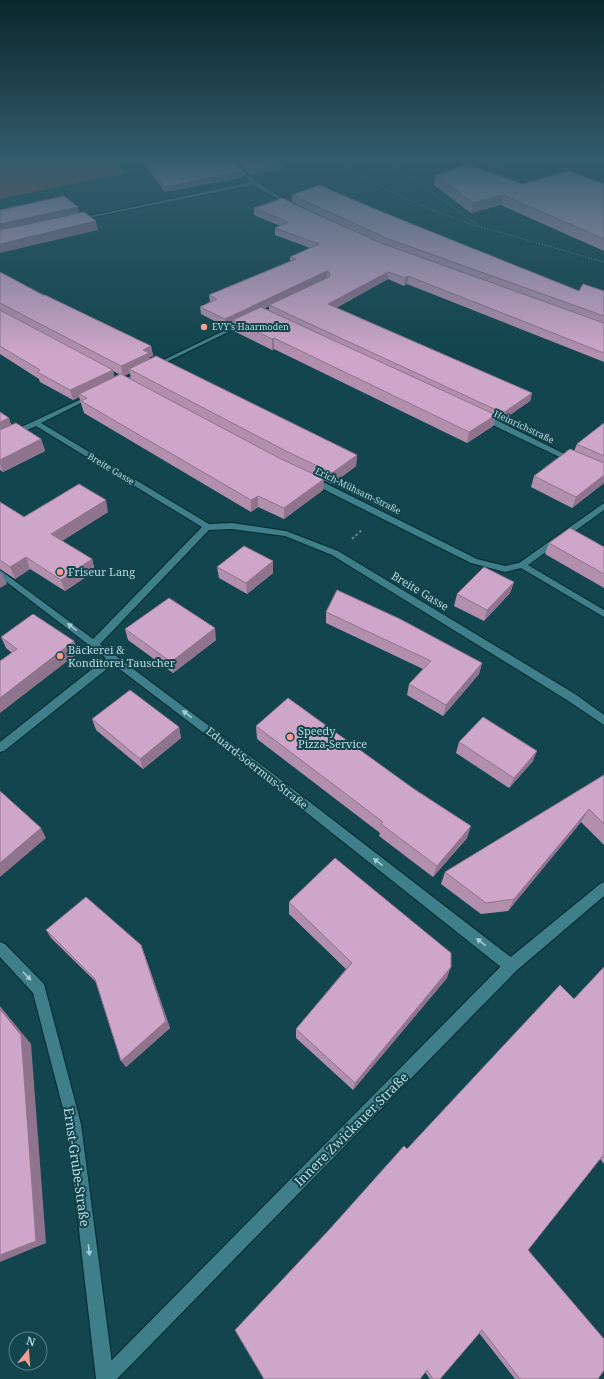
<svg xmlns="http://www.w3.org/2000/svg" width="604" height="1379" font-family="'Noto Serif',serif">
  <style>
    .green { fill: #954d41 }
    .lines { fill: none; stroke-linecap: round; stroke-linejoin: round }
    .street-casing { stroke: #06292f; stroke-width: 2 }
    .secondary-casing { stroke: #06292f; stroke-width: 2 }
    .path-far1 { stroke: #5e888f; stroke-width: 1; stroke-dasharray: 1.5 1.5; stroke-linecap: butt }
    .path { stroke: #5e888f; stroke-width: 2; stroke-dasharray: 2.5 2.5; stroke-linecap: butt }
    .street { fill: #3f7f8a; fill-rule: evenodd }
    .secondary { fill: #3f7f8a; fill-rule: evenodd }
    .tram { stroke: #a2c4c9; stroke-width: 1 }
    .wall { fill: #b18fad; fill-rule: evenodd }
    .shaded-wall { fill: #90748d }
    .building { fill: #cea6c9; stroke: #90748d }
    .oneway { fill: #a8ccd2 }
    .poi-dot { fill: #f59d8e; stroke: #12454d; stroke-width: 1.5 }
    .labels { text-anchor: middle; stroke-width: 4; stroke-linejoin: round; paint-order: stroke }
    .far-poi-label { font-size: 9px; fill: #bbdadf; stroke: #12454d; text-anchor: start }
    .far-street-label { font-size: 9px; fill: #bbdadf; stroke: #12454d }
    .poi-label { font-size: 11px; fill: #bbdadf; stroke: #12454d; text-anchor: start }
    .street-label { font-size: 11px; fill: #bbdadf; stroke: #12454d }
    .near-street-label { font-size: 13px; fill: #bbdadf; stroke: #12454d }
  </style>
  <rect width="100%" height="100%" fill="#12454d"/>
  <path class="green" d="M0,160H115L124,173L0,199Z"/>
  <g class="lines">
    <g class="street-casing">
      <path id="street" d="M227,160H232L256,182L294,205L290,206L253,185L78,220L76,219L251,182Z
        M279,304L284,305L119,385L114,384Z
        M90,395L95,396L41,423L209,524L232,523L286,531L338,551L575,694L604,715V725L567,700L332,555L285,536L232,529L209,530L100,644L276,776L516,961L517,966L516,971L511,972L506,971L268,782L113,664L4,751L0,752V742L106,658L0,577V570L93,639L202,527L36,426L0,442V437Z
        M480,415H486L577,460L576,462H570L480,419Z
        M309,478H315L477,559L505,566L519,563L604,503V510L528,565L604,610V617L521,568L505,572L471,563L309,482Z
        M0,942L5,944L44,984L81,1124L114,1379H96L67,1124L33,993L0,957Z"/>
    </g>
    <g class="secondary-casing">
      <path id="secondary" d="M604,882V896L516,971L117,1379H96L99,1373L506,961L600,884Z"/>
    </g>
    <path class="path-far1" d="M335,160C379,189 427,209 477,226
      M385,160L481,227L604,262
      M494,168L516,160
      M491,174L498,160"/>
    <path class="path" d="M352,539L363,529"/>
    <use href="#street" class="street"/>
    <use href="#secondary" class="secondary"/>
    <path class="tram" d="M601,160L604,161"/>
  </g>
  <path class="wall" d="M141,160H230L243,177L165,192Z
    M234,160H280L284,168L251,175Z
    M435,175L523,184H604V251L501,205L471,213L434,185Z
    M292,195L387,214L579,291H604V362L407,284L404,286L388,279L336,308L532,393L530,401L501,421L495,418L493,426L467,443L274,349L272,350L234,331L233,323L226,327L201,314L200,307L210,302L209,295L290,261V257L310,248L275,235V228L280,226L254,215V208L296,205L358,233L292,202ZM269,306V311L264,309Z
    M0,272L43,295L151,346L153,356L149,357L150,359L357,455L356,466L332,484L323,480V490L284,519L258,507L251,512L84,413L79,397L73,400L40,382L39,379L0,354ZM113,371L119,374L114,377ZM130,373L131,379L124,376Z
    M0,412L11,425L41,439L45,451L3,472L0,470Z
    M604,423V483L572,508L531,487L534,476L574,451L577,444Z
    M0,502L24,517L108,512L62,541L92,559L95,571L65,591L30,569L15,579L0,569Z
    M549,543L604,547V588L545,554Z
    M273,561V573L247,594L219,578L217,567Z
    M514,582L510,593L484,621L454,606L457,594Z
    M326,612L482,663L479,674L443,716L407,695L409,684L423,669L326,623Z
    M125,629L216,640L173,673L128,640Z
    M1,637L74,641L78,653H12L6,648Z
    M92,719L179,727L181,738L143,769L96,730Z
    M256,726L414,789L467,838L433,877L379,836L380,833L257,739Z
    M459,742L533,761L509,788L456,753Z
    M604,775V845L581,822L508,911L481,914L441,884L445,872Z
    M289,902L447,978L353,1090L296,1038V1029L346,969L289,914Z
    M46,930L141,945L144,953L170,1028L126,1067L97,983L51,938Z
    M604,967V1164L600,1159L528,1250L598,1379H515L479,1333L440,1379H430L425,1372L407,1149L574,999Z"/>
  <path class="shaded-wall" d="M284,163V168L251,175L250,170Z
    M243,171V177L165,192V187Z
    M503,195L501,205L471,213L473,203Z
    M78,207L80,216L0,233V224Z
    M96,221L98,230L0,253V244Z
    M327,271V279L269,305V306L236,322L233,320V323L226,327L225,319Z
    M388,272V279L328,312V304Z
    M408,276L407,284L404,286L405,278Z
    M274,338V349L272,350V339Z
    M151,346L153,356L149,357L150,363L129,369L130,373L123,376L121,366L143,350Z
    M113,370L115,380L79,394V397L73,400L70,390Z
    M532,393L530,401L501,421L503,413Z
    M496,415L493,426L467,443L469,432Z
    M9,418L13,429L0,435V422Z
    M41,439L45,451L3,472L0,464V460Z
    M357,455L356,466L332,484V473Z
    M604,475V483L572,508L576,497Z
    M324,479L323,490L284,519V508Z
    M258,496V507L251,512V500Z
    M106,500L108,512L55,545L51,534Z
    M26,557L30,569L15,579L10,567Z
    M92,559L95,571L65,591L61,580Z
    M273,561V573L247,594L246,583Z
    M2,573L7,584L0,588V574Z
    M514,582L510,593L484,621L487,610Z
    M215,628L216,640L173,673L171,662Z
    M74,641L78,653L0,713V698Z
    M482,663L479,674L443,716L446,705Z
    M179,727L181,738L143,769L140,759Z
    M537,751L533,761L509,788L514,778Z
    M589,809L581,822L508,911L514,899Z
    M471,826L467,838L433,877L437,866Z
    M41,828L46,838L0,877V863Z
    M141,945L144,953L170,1028L126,1067L121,1061Z
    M451,967L447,978L353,1090L355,1083Z
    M0,1006L31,1044L46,1243L0,1262Z"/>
  <path class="building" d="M144,160H230L243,171L165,187Z
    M240,160H280L284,163L250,170Z
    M468,165L523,184L568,171L604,184V239L503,195L473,203L435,175Z
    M319,185L387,214L579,291L583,284L604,291V316L386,238L292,195Z
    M64,196L78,207L0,224V210Z
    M283,198L296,205L381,243L604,323V353L408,276L405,278L388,272L328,304L532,393L503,413L269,305L329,277L330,273L327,271L225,319L200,307L217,299L209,295L296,259L290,257L319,244L275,228L288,222L254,208Z
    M84,212L96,221L0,244V230Z
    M0,272L43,295H45L151,346L143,350L149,353L121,366L0,303Z
    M261,307L496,415L469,432L274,338L272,339L233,320Z
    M0,310L113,370L70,390L37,372L40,370L0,346Z
    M156,356L357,455L332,473L286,451L129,369Z
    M121,374L279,458L324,479L284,508L258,496L251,500L81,401L87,398L79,394Z
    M0,412L9,418L0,422Z
    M16,423L41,439L0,460V430Z
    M604,423V456L577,444Z
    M570,449L604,463V475L576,497L534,476Z
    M79,484L106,500L51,534L92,559L61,580L26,557L10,567L0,560V502L24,517Z
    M570,528L604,547V574L549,543Z
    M244,546L273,561L246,583L217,567Z
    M484,567L514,582L487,610L457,594Z
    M337,590L400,619L482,663L446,705L409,684L431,661L326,612Z
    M169,598L215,628L171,662L125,629Z
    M33,614L74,641L0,698V661L17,649L1,637Z
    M130,690L179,727L140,759L92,719Z
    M288,698L414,789L471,826L437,866L381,824L383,822L256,726Z
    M483,717L537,751L514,778L459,742Z
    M604,775V824L589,809L514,899L486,903L445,872Z
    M0,791L41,828L0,863Z
    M335,858L451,953V967L355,1083L296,1029L352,963L289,902Z
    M86,897L141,945L166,1021L121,1061L95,979L46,930Z
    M604,967V1154L528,1250L604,1339V1370L598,1379H520L482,1330L440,1379H433L427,1370L420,1379H264L235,1330L328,1231L404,1146L407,1149L560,985L574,999Z
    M0,1009L21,1035L36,1241L0,1255Z"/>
  <defs><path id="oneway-solid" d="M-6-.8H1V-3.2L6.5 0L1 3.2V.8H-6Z"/></defs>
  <g class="oneway">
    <use href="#oneway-solid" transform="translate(72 627) rotate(-143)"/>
    <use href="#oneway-solid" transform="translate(187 714) rotate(-143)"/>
    <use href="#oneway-solid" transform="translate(378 862) rotate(-142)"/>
    <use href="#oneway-solid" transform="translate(481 942) rotate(-142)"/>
    <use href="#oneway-solid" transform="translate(27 976) rotate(46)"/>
    <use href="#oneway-solid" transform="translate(89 1250) rotate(83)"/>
  </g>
  <linearGradient id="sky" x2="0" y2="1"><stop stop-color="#0a262a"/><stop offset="0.45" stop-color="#335c6d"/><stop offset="1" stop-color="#335c6d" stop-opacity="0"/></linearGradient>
  <rect width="604" height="353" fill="url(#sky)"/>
  <g class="poi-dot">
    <circle cx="204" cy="327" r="4"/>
    <circle cx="60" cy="572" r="4"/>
    <circle cx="60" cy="656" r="4"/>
    <circle cx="290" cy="737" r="4"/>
  </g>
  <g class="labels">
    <g class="far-poi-label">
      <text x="212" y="330">EVY's Haarmoden</text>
    </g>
    <g class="far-street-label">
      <text transform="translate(524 427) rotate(25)" y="3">Heinrichstraße</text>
      <text transform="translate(111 469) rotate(31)" y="3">Breite Gasse</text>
      <text transform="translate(358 491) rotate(26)" y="3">Erich-Mühsam-Straße</text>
    </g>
    <g class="poi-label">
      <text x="68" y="576">Friseur Lang</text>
      <text x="68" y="654">Bäckerei &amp;<tspan x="68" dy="13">Konditorei Tauscher</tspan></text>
      <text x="298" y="735">Speedy<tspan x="298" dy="13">Pizza-Service</tspan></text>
    </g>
    <g class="street-label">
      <text transform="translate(420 591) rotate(31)" y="4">Breite Gasse</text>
      <text transform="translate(257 768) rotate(38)" y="4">Eduard-Soermus-Straße</text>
    </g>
    <g class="near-street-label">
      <text transform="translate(351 1129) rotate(-45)" y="5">Innere Zwickauer Straße</text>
      <text transform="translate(77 1167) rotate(82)" y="5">Ernst-Grube-Straße</text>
    </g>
  </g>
  <g transform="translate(28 1351) rotate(17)"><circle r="19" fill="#12454d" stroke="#568187"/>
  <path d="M0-3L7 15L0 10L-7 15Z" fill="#f59d8e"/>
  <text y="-6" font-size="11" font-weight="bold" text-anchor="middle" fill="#bbdadf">N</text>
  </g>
</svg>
